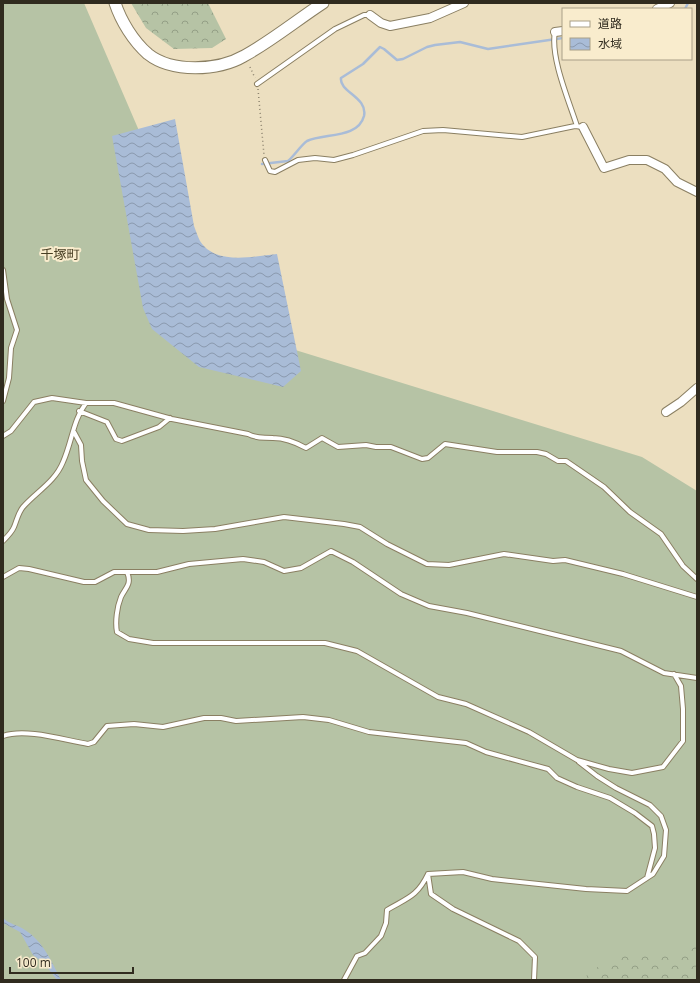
<svg xmlns="http://www.w3.org/2000/svg" width="700" height="983" font-family="'Open Sans','Noto Sans JP',sans-serif">
  <style>
    .grass { fill: #b6c3a5 }
    .forest { fill: url(#forest-crowns) }
    .water { fill: url(#water-waves) }
    .lines { fill: none; stroke-linecap: round; stroke-linejoin: round }
    .stream { stroke: #a9bcd7; stroke-width: 2.5 }
    .lane-casing { stroke: #8a7f62; stroke-width: 6 }
    .street-casing { stroke: #8a7f62; stroke-width: 10 }
    .secondary-casing { stroke: #8a7f62; stroke-width: 13 }
    .path { stroke: #8e8570; stroke-width: 1.5; stroke-dasharray: 1 3; stroke-linecap: butt }
    .lane { stroke: #fff; stroke-width: 4 }
    .street { stroke: #fff; stroke-width: 8 }
    .secondary { stroke: #fff; stroke-width: 11 }
    .labels { text-anchor: middle; stroke-width: 4; stroke-linejoin: round; paint-order: stroke }
    .quarter-label { font-size: 13px; fill: #473d22; stroke: #f9eccd }
  </style>
  <defs>
    <pattern id="forest-crowns" width="20" height="18" patternUnits="userSpaceOnUse"><rect width="20" height="18" fill="#b6c3a5"/><path d="M2 6a3 3 0 1 1 6 0M12 15a3 3 0 1 1 6 0" fill="none" stroke="#949f86"/></pattern>
    <pattern id="water-waves" width="16" height="10" patternUnits="userSpaceOnUse"><rect width="16" height="10" fill="#a9bcd7"/><path d="M0 5q4-4 8 0t8 0" fill="none" stroke="#8a99ae"/></pattern>
  </defs>
  <rect width="100%" height="100%" fill="#ecdfc0"/>
  <path class="grass" d="M3,3H84L224,328L642,457L697,491V980H3Z"/>
  <path class="forest" d="M131,3H208L226,39L212,48L174,49L146,28Z
    M697,944V980H582C597,965 620,952 642,952C661,951 681,961 697,944Z"/>
  <path class="water" d="M175,119L194,226C196,231 198,237 200,241C216,266 253,256 277,254L301,371L283,387L199,367L152,329L143,308L112,136Z
    M3,918C9,924 18,925 25,930C43,941 52,962 61,980H57L44,963L33,955L20,932L3,923Z"/>
  <g class="lines">
    <path class="stream" d="M685,9L688,3
      M262,164L288,161C294,156 302,144 307,141C324,133 358,139 364,116C368,97 339,92 341,78L363,64L380,47L384,49L397,60L403,59L427,47L435,45L460,42L488,49L563,38"/>
    <g class="lane-casing">
      <path id="lane" d="M555,32C550,57 569,101 577,126
        M257,84L335,29L364,15H370
        M265,160L270,171L275,172L298,160L315,158L334,160L353,155L423,131L443,130L522,137L575,126L583,127
        M3,270L7,299L17,330L11,348L9,378L3,401
        M79,411L107,422L116,439L122,441L159,427L170,418
        M74,432L81,445L82,461L86,480L103,501L127,524L149,530L183,531L215,529L284,517L344,524L360,527L387,544L427,564L449,565L504,554L553,561L565,560L623,574L697,597
        M3,436L11,431L34,402L52,398L86,403
        M3,541C7,537 12,532 14,527C17,520 18,513 23,507C36,492 55,482 63,462C72,442 73,420 86,403H114L172,419L248,434C257,439 263,437 273,438C284,438 297,443 306,448L322,438L338,447L366,445L376,447H391L422,459L428,458L445,444L497,452H537L546,454L558,461H566L604,487L630,512L661,534L683,566L697,579
        M127,572C132,584 126,587 121,597C117,607 115,622 117,632L129,639L153,643H325L357,651L438,697L466,704L529,732L577,760L609,769L632,773L663,767L683,741V709L681,686L674,674
        M3,577L19,568L29,569L84,582H95L114,572H157L189,564L243,559L264,562L284,571L301,568L331,551L353,562L401,594L429,606L467,613L621,651L664,673L697,678
        M3,736C26,728 64,740 88,744L94,742L107,726L134,724L163,727L204,718H221L236,721L303,717L329,720L369,732L466,743L486,752L548,769L557,778L577,787L610,798L635,813L652,826L654,834L655,848L647,878
        M428,874L431,894L453,909L519,941L535,957L534,980
        M344,980L357,956L365,953L381,936L386,923L387,910C407,898 417,897 428,874L463,872L492,879L586,889L627,891L653,874L664,856L666,830L661,816L650,805L616,788L597,776L579,762"/>
    </g>
    <g class="street-casing">
      <path id="street" d="M657,9L670,3
        M370,15L381,23L390,26L430,18L464,3
        M555,32L563,31
        M583,127L604,168L629,160H647L665,169L677,182L697,192
        M666,412L681,402L697,388"/>
    </g>
    <g class="secondary-casing">
      <path id="secondary" d="M115,3C121,21 133,41 148,54C172,73 218,71 244,56C270,42 297,20 323,3"/>
    </g>
    <path class="path" d="M250,67L255,78
      M258,89L264,155"/>
    <use href="#lane" class="lane"/>
    <use href="#street" class="street"/>
    <use href="#secondary" class="secondary"/>
  </g>
  <g class="labels">
    <g class="quarter-label">
      <text x="60" y="259">千塚町</text>
    </g>
  </g>
  <rect width="700" height="983" fill="none" stroke="#302b1f" stroke-width="8"/>
  <rect x="562" y="8" width="130" height="52" fill="#f9eccd" stroke="#a99f87"/>
  <rect x="570" y="21" width="20" height="6" fill="#ffffff" stroke="#a99f87"/>
  <text x="598" y="28" font-size="12" fill="#302b1f">道路</text>
  <rect x="570" y="38" width="20" height="12" fill="url(#water-waves)" stroke="#a99f87"/>
  <text x="598" y="48" font-size="12" fill="#302b1f">水域</text>
  <path d="M10 967v6h123v-6" fill="none" stroke="#302b1f" stroke-width="2"/>
  <text x="16" y="967" font-size="12" fill="#302b1f" stroke="#f9eccd" stroke-width="3" paint-order="stroke">100 m</text>
</svg>
